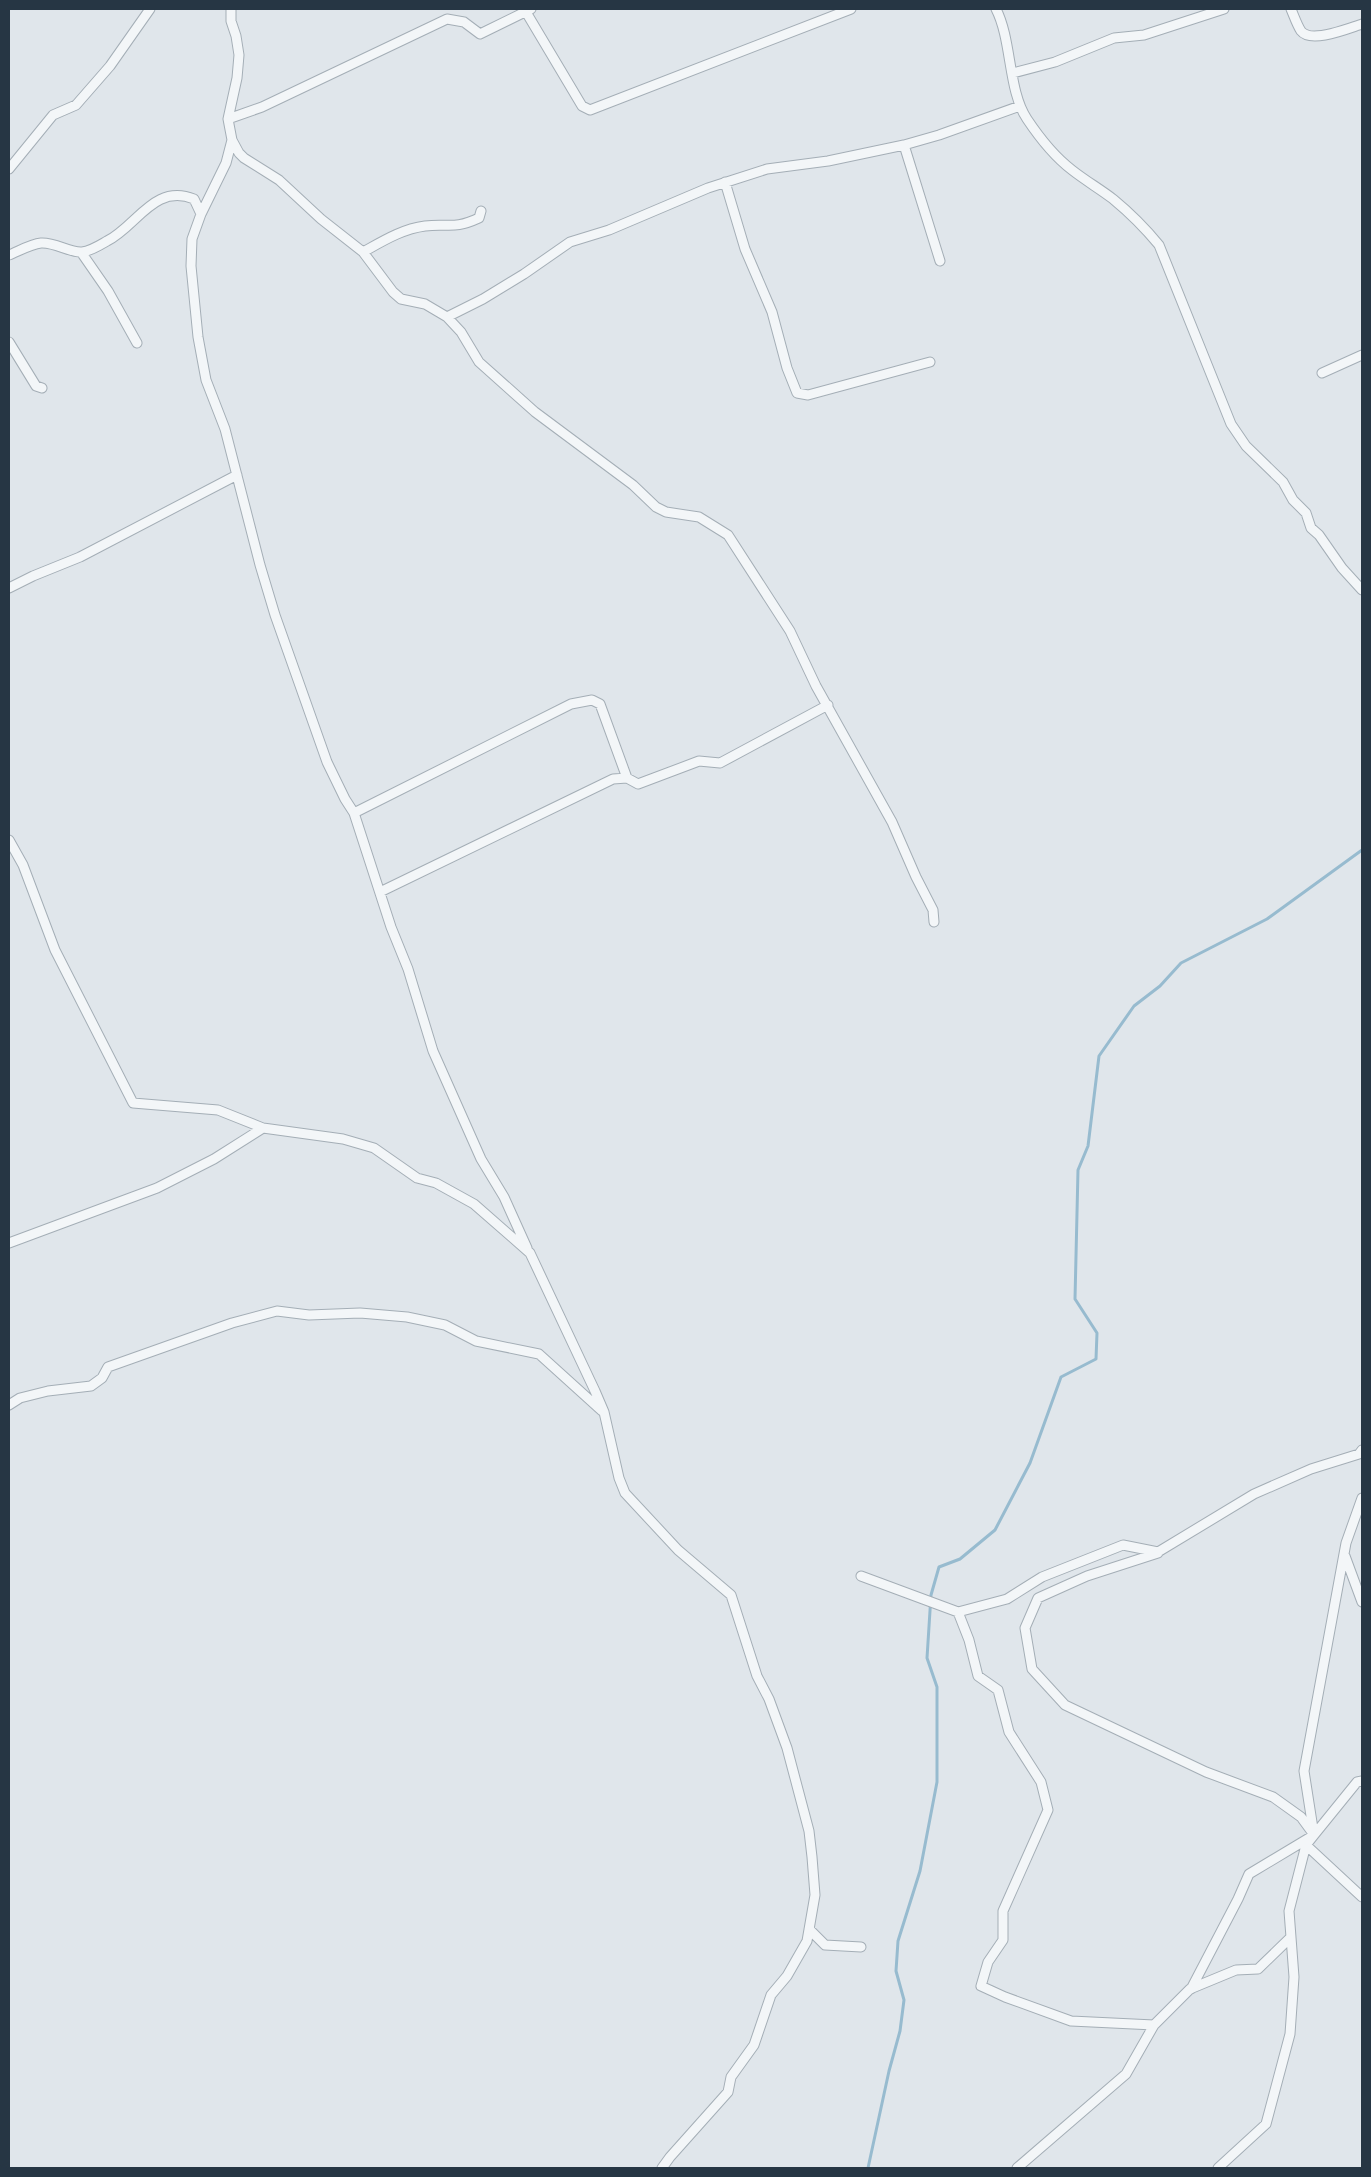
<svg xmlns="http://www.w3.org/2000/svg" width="1371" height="2177" font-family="Raleway,sans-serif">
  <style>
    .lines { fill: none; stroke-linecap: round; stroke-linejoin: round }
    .stream { stroke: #97bbcf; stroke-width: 3 }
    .minor-casing { stroke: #a4aeb6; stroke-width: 11 }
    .minor { stroke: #f3f6f8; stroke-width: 9 }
  </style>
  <rect width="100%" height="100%" fill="#e0e6eb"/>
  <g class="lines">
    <path class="stream" d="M868,2168L889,2071L900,2031L904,2000L896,1971L898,1941L920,1871L937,1782V1687L927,1658L931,1595L939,1567L960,1559L995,1530L1030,1463L1061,1377L1096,1359L1097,1333L1075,1299L1078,1170L1088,1146L1099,1056L1134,1006L1160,986L1181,963L1267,919L1362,850"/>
    <g class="minor-casing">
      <path id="minor" d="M231,9V21L236,36L239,55L237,78L228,119L232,140L226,163L201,214L192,239L191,266L198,337L206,380L225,429L260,565L275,615L327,762L345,799L354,813L391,927L408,969L433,1051L481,1159L504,1197L527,1248
        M996,9C1012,40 1008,91 1027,119C1039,137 1055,157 1072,170C1086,181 1100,189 1113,199C1130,213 1145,228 1159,245L1231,424L1246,446L1283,482L1293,500L1306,513L1311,528L1319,535L1342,568L1362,590
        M1291,9C1294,16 1297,25 1301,31C1311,44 1349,28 1362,24
        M526,12L582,106L590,110L851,9
        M1013,73L1055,62L1114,38L1144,35L1224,9
        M228,119L262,107L447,19L464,22L480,34L531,9
        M232,140L239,153L244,158L279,180L321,219L363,252L393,292L401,299L425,304L447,317L461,332L479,362L535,412L633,485L656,507L666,512L699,517L728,535L790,631L816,686L892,822L916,877L933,910L934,922
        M904,145L940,261
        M9,169L53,115L76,105L110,66L150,9
        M725,182L745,249L772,312L787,368L797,393L808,395L930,362
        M81,252L108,291L137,343
        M363,252C383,241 402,229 425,226C449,223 453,230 479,218L481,211
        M9,255C19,251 31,244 41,243C55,242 70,253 82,252C91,251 100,245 107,241C137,226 154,183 194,199L201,214
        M447,317L483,299L524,274L570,242L609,230L708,188L767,169L828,161L904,145L939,135L1020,106
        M9,342L36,386L42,388
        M1322,373L1362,355
        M9,588L33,576L80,557L237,475
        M354,813L571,704L592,700L600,704L627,778
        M9,840L23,865L55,950L133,1103L218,1110L263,1128L343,1139L374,1148L417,1178L436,1183L474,1204L530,1253L595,1391L604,1412L619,1478L625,1493L678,1550L731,1595L757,1676L769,1699L787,1748L809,1831L812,1857L815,1895L807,1941L787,1976L771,1995L754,2045L731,2077L728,2092L670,2157L662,2168
        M380,892L613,779L627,778L638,784L699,761L720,763L828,705
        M9,1243L157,1188L214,1159L263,1128
        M9,1405L20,1398L48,1391L91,1386L102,1378L108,1367L232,1323L277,1311L309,1315L360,1313L407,1317L445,1325L476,1341L539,1354L602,1411
        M1158,1553L1087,1576L1038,1598L1025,1628L1032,1669L1065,1705L1206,1772L1273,1797L1301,1817L1312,1832
        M1345,1556L1362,1602
        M861,1576L958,1612L1007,1599L1042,1577L1123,1545L1158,1552L1254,1494L1311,1469L1359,1454L1362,1450
        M958,1612L969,1640L978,1676L998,1690L1009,1732L1041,1782L1048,1810L1003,1911V1940L988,1962L981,1986L1005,1997L1071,2021L1154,2025
        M1306,1845L1362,1897
        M809,1929L825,1945L861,1947
        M1191,1989L1238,1899L1249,1874L1314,1835L1357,1782L1362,1781
        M1017,2168L1126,2074L1154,2025L1190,1989L1236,1970L1258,1969L1291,1937
        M1218,2168L1266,2124L1290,2034L1294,1977L1289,1911L1306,1845L1314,1835L1304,1771L1346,1543L1362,1498"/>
    </g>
    <use href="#minor" class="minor"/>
  </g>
  <rect width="1371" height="2177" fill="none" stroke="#263644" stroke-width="20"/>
</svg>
